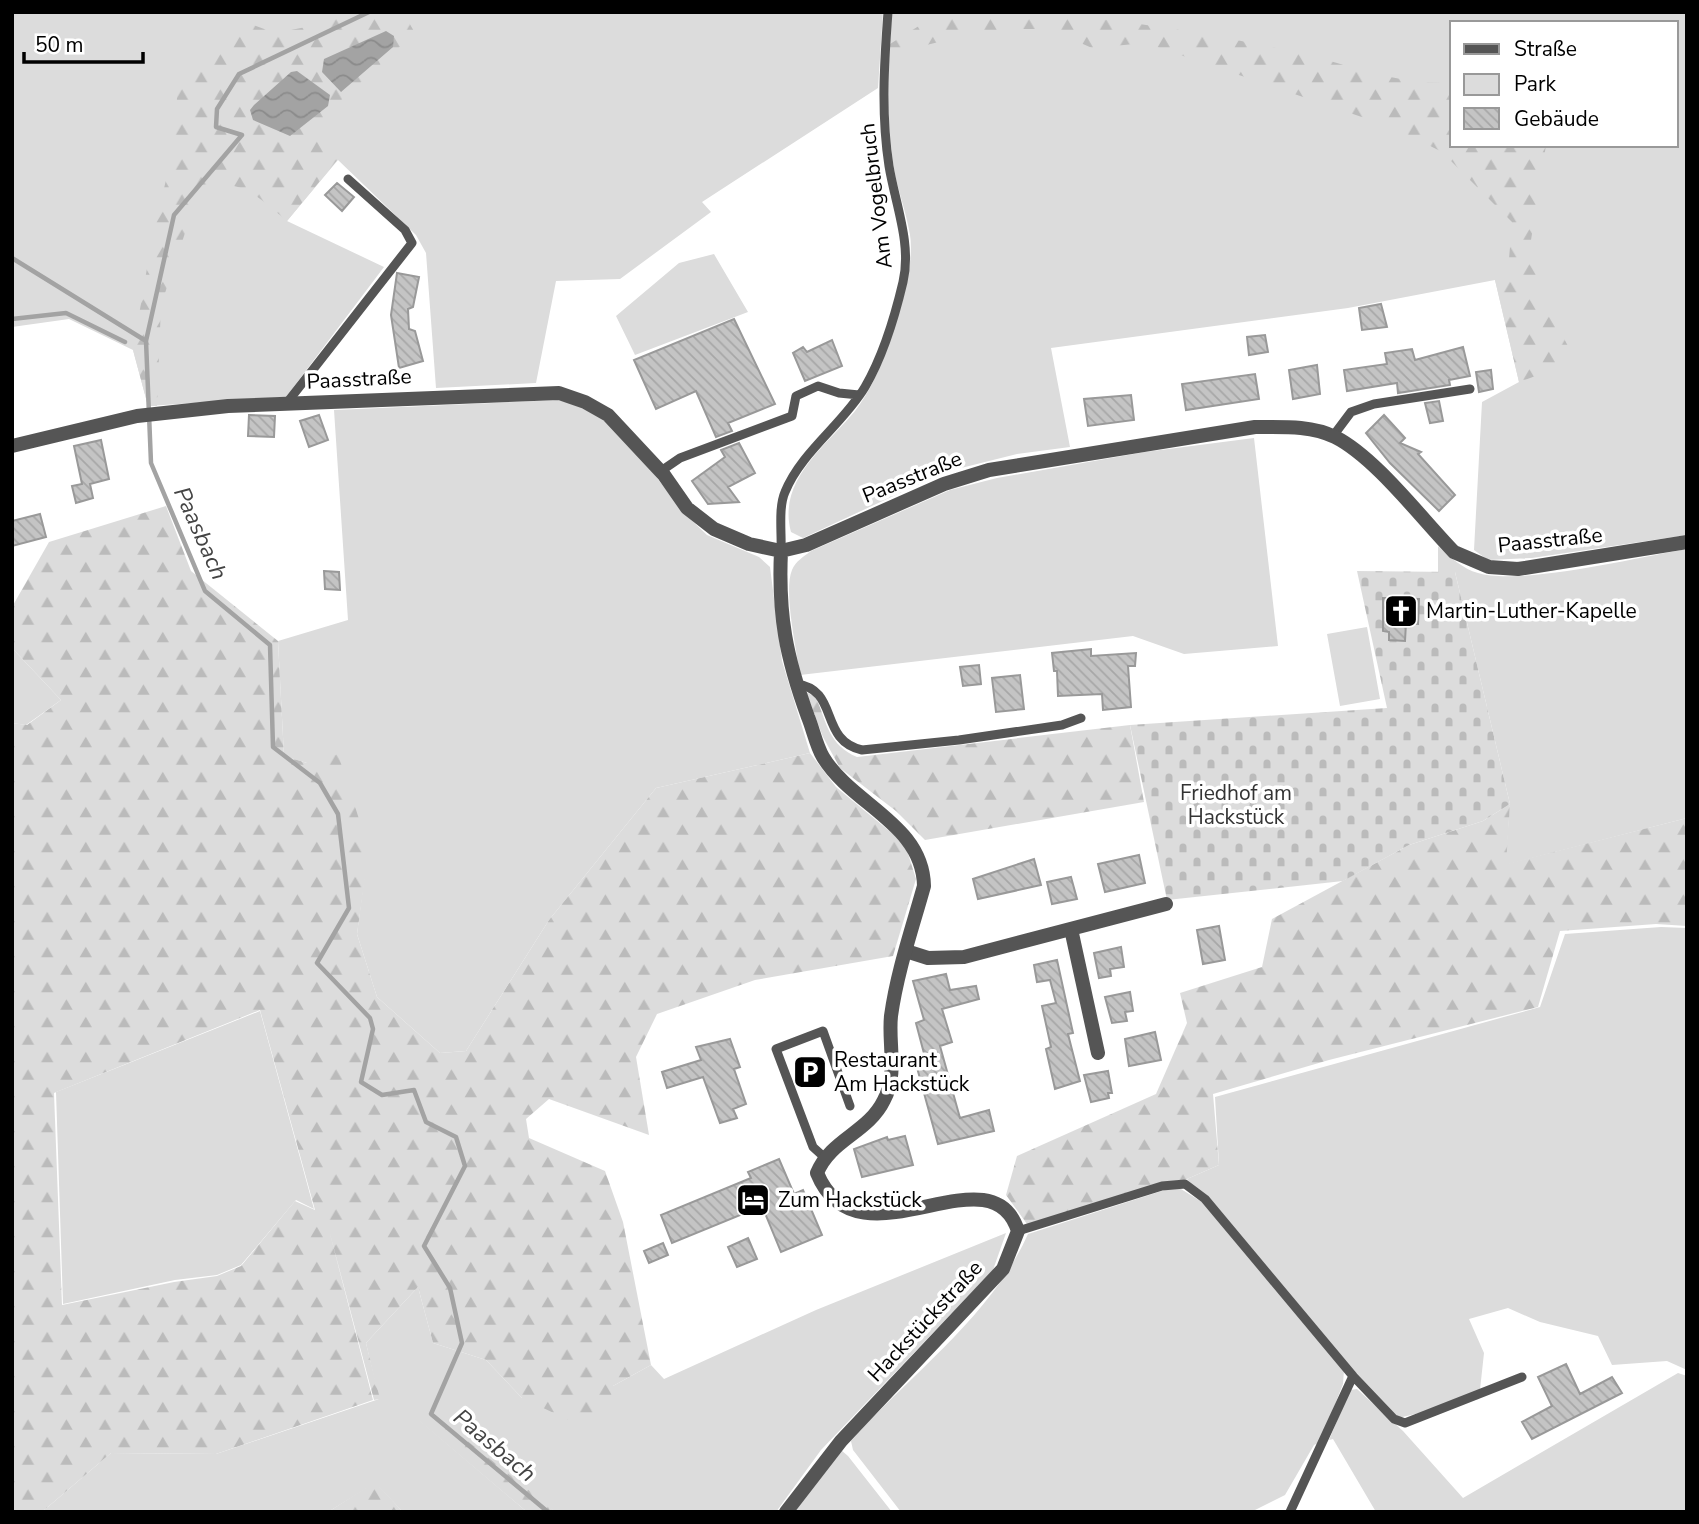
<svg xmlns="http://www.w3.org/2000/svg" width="1699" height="1524" font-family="'Nunito Sans',sans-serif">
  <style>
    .green { fill: #dcdcdc; fill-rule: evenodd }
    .forest { fill: url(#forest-firs); fill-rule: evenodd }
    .cemetery { fill: url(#cemetery-stones) }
    .water { fill: url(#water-waves) }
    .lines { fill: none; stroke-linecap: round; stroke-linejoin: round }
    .stream { stroke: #a3a3a3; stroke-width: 4.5 }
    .building { fill: url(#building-back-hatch); stroke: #999; stroke-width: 2 }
    .service { stroke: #555; stroke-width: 9 }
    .minor { stroke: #555; stroke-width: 14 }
    .tertiary { stroke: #555; stroke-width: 14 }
    .labels { text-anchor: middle; stroke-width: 7; stroke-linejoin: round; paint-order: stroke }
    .street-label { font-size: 21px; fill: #000; stroke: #fff }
    .poi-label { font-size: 21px; fill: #000; stroke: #fff; text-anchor: start }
    .park-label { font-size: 21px; fill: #333; stroke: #fff }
    .water-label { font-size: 23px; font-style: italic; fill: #444; stroke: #fff }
  </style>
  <defs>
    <pattern id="forest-firs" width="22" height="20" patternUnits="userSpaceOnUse" patternTransform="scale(1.75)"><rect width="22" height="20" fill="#dcdcdc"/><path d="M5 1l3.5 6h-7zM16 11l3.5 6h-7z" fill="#bbb"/></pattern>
    <pattern id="cemetery-stones" width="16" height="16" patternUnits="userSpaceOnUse" patternTransform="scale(1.75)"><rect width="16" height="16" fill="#dcdcdc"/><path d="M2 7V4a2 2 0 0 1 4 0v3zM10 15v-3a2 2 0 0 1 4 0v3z" fill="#bbb"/></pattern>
    <pattern id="water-waves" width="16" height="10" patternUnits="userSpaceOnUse" patternTransform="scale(1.75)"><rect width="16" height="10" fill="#a3a3a3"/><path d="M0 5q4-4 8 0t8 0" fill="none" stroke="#8b8b8b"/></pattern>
    <pattern id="building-back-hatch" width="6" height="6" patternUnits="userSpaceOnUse" patternTransform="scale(1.75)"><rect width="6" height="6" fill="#c4c4c4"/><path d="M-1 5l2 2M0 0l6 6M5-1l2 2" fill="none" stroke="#a7a7a7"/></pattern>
  </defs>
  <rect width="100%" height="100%" fill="#fff"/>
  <path class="green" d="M12,12H883L878,88L702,202L711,212L620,279L556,281L536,383L436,388L426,253L416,235L338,160L287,221L384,267L286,397L148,406L133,350L69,319L12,327Z
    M892,12H1687V535L1532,558L1488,560L1474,550L1482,402L1519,382L1495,280L1348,308L1051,348L1070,447L1017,454L945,472L803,538L791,532C777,480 826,446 855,411C869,393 879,371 887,349C898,319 915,266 910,235C906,210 896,186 893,162C886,113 888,61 892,12ZM1452,23H1676V145H1452Z
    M714,254L748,312L635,355L616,316L679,263Z
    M558,400L583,406L605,418L654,474L684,513L707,535L759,557L770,567L782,661L810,753L656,788L549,920L466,1051L440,1053L377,997L357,934L368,850L307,763L284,756L278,641L348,620L334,410Z
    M1254,438L1278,646L1184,654L1133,636L800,675C797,651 783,591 792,570C796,561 803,557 811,551L950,490L997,478L1145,452Z
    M1438,546C1450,557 1463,569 1478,573C1519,586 1640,557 1687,549V818L1505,865L1510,804L1455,572H1438Z
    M1367,627L1380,699L1340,706L1327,634Z
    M12,648L61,700L26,725L12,723Z
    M1661,927L1687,928V1370L1667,1361L1612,1365L1598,1336L1540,1322L1508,1308L1469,1319L1484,1353L1479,1399L1394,1419L1187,1179L1219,1165L1215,1097L1540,1007L1565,934Z
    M260,1011L314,1209L296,1200L241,1265L217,1275L175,1280L63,1304L56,1092Z
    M1168,1189H1181L1205,1204L1344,1370L1343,1384L1320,1442L1314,1445L1285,1495L1251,1512H901L853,1450L851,1441C910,1374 991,1317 1028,1234Z
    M1006,1233L993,1270L821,1450L776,1512H556L419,1420L527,1512H403L375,1483L328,1512H42L111,1453L216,1454L379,1399L366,1343L418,1287L433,1343L486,1360L522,1398L613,1386L651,1365L664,1379L816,1310Z
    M1678,1373L1687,1376V1512H1376L1333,1439L1329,1440L1350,1390L1357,1389L1403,1431L1463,1498Z
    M841,1450L848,1456L892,1512H794Z"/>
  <path class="forest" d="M349,12H407L404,14L415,33L335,106L317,140L338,159L287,221C256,195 243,180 201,185L161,305L157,406H148L133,350L152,239L175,142L178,75L243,21L275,33L327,23Z
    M974,12C1083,12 1185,29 1291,51C1343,62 1399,87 1452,82V145H1546L1531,240L1539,292L1576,361L1519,382L1495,280L1509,259L1512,222L1442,152L1397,129L1145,43L1092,48L1049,29H1008L959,37L890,54V44L922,24Z
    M166,506L191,571L278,641L284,756L307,763L338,754L369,850L357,934L377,997L440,1053L466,1051L549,920L656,788L810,753L836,787L905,844L916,879L893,956L755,980L657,1014L636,1057L649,1135L549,1099L526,1119L529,1138L605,1171L623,1222L651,1365L613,1386L608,1416L573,1422L522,1398L486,1360L433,1343L418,1287L366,1343L380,1399L374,1400L329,1230L373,1400L216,1454L111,1453L42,1512H12V723L27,725L61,700L12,648V607L49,542ZM260,1010L315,1210L295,1201L241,1266L217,1276L174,1282L62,1305L54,1093Z
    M806,692L816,697C827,724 829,745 857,757L1130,725L1144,802L925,840L896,811L840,768L823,737Z
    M1510,804L1506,864L1687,818V926L1656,924L1560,931L1538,1007L1329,1060L1213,1094L1219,1165L1187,1179L1027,1224L1006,1195L1017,1156L1156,1094L1187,1023L1180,993L1262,967L1272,919L1409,845L1483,821Z
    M417,1419L455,1431L556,1512H527Z
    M375,1482L403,1512H328Z"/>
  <path class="cemetery" d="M1357,571L1455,572L1510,804L1483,821L1409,845L1343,881L1167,900L1130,725L1387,708Z"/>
  <path class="water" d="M386,31L394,36L393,47L341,92L322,72L324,59Z
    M297,71L330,95L328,106L290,136L253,120L250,110L254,105L291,72Z"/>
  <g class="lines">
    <path class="stream" d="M369,12L239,74L217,109L216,127L242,135L174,215L146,341L151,463L205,591L270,645L273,747L320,783L338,814L349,908L317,963L370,1018L373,1029L361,1082L382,1095L414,1090L426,1122L456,1137L465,1166L424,1246L450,1288L462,1343L431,1414L548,1512
      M12,258L146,341
      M12,319L66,313L125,342"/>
  </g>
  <path class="building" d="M337,183L354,197L342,211L325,195Z
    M397,273L419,277L413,307L408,309L409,329L415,331L423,361L399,368L391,315Z
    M1381,304L1387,327L1362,330L1359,308Z
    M734,319L775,404L728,423L732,431L716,437L696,391L656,409L634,360Z
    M1265,335L1268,352L1249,355L1247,337Z
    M832,340L842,366L805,381L793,353L803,347L807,352Z
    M1463,347L1470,376L1449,380L1450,385L1398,393L1397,383L1347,391L1344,370L1387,364L1385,353L1412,349L1415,360Z
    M1317,365L1320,394L1293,399L1289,370Z
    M1491,370L1493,389L1479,392L1476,372Z
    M1255,374L1259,399L1186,410L1182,384Z
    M1131,395L1134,420L1088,426L1084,399Z
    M1439,401L1443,421L1430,423L1425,403Z
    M249,415L275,416L274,437L248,436Z
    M319,415L328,440L309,447L300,421Z
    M1384,415L1405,438L1400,443L1421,452L1418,454L1455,495L1439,511L1390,463L1366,433Z
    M101,440L109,479L90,484L93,498L76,503L72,486L82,484L74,446Z
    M739,443L755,473L728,487L739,502L708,504L692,481L725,457L721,450Z
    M40,514L46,537L12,546V521Z
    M324,571L339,572L340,590L325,589Z
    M1383,598L1419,599L1418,624L1406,623L1405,641L1389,640V632L1383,631Z
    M1091,649V656L1136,653L1135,666H1128L1131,707L1103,710L1102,694L1058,696L1057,671H1054L1052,653Z
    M979,665L981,684L963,686L960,667Z
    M1020,675L1024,709L996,712L992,678Z
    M1139,855L1145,883L1105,892L1098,864Z
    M1034,859L1041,885L978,899L973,879Z
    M1071,877L1077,899L1052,904L1047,882Z
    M1219,926L1225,960L1203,964L1197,930Z
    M1121,947L1124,967L1110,969L1111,976L1099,978L1094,953Z
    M1057,960L1073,1033L1068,1034L1080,1081L1055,1089L1046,1049L1051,1047L1042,1006L1056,1003L1050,980L1037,982L1034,965Z
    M946,974L950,990L976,986L979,999L942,1009L952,1042L940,1046L960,1118L989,1110L994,1131L938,1144L916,1064L926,1061L916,1023L924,1020L913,981Z
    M1130,992L1133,1011L1125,1012L1127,1021L1112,1023L1105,997Z
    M1155,1032L1161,1060L1129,1066L1125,1039Z
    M730,1039L740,1067L734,1069L746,1104L733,1109L737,1118L720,1123L703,1077L667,1088L662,1072L701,1060L696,1047Z
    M1108,1071L1112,1093H1108L1109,1098L1091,1102L1084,1075Z
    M905,1136L913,1165L862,1177L854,1149L887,1137L888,1140Z
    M779,1159L794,1194L803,1190L822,1235L781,1252L762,1206L672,1243L661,1215L751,1178L748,1172Z
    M748,1238L757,1259L737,1267L728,1247Z
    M663,1243L668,1255L649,1263L644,1251Z
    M1566,1364L1580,1394L1612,1377L1622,1393L1532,1439L1522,1422L1552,1406L1538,1377Z"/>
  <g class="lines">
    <path class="service" d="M286,404L412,243L405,230L348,179
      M1333,436L1351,412L1374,404L1470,389
      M661,471L680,458L792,416L796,396L818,386L839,393L859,395
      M781,551C782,534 778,508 785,492C801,452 843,424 865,387C883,356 895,316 903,282C912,244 895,203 889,166C881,114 884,65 888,12
      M796,684C840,689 818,740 862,750L959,740L1062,725L1081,718
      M824,1157L813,1147L776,1049L823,1031L850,1106
      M1018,1231L1162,1186L1185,1184L1205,1199L1353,1376L1290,1512
      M1353,1376L1394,1419L1405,1423L1522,1377"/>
    <path class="minor" d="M1071,929L1098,1053
      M906,951L928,958L964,957L1166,904"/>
    <path class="tertiary" d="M12,446L137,416L228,406L559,393L585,402L608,415L664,475L687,508L714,529L749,544L781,551L806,545L944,484L989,470L1255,427C1281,427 1311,425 1335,437C1375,457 1421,518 1454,552L1489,567L1518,569L1687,542
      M781,551C778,615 786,657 808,717C813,729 816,745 823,757C852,805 923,824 924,886C912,929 897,972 891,1016C888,1043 898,1074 884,1100C868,1133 831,1139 817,1173C858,1273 991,1145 1018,1231L1003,1269L841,1441L786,1512"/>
  </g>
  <defs>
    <g id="church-square" transform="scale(1.75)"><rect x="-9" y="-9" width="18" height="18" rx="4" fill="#000" stroke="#fff"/><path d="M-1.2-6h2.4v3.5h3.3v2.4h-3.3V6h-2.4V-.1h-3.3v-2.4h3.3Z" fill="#fff"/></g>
    <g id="parking-square" transform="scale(1.75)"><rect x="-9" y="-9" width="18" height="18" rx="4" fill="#000" stroke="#fff"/><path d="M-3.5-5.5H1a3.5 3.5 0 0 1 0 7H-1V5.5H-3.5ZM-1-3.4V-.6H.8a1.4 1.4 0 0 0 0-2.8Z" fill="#fff"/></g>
    <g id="hotel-square" transform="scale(1.75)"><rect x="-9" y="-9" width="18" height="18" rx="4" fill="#000" stroke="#fff"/><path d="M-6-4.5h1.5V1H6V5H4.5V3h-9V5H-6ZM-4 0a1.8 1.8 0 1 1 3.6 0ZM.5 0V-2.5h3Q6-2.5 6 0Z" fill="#fff"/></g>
  </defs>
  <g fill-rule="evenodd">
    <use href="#church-square" x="1401" y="611"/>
    <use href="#parking-square" x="810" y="1072"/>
    <use href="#hotel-square" x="753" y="1200"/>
  </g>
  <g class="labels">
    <g class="street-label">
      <text transform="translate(876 196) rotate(-97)" y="7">Am Vogelbruch</text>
      <text transform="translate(359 379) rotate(-3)" y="7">Paasstraße</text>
      <text transform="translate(912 477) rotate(-22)" y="7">Paasstraße</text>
      <text transform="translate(1550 540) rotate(-6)" y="7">Paasstraße</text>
      <text transform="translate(925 1321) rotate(-47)" y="7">Hackstückstraße</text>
    </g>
    <g class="poi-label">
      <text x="1426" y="618">Martin-Luther-Kapelle</text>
      <text x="834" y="1067">Restaurant<tspan x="834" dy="24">Am Hackstück</tspan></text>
      <text x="778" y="1207">Zum Hackstück</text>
    </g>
    <g class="park-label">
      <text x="1236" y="800">Friedhof am<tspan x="1236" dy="24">Hackstück</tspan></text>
    </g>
    <g class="water-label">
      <text transform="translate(201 533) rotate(66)" y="8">Paasbach</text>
      <text transform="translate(495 1445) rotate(40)" y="8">Paasbach</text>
    </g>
  </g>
  <rect width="1699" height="1524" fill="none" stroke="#000000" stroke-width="28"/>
  <rect x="1450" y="21" width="228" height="126" fill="#ffffff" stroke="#999999" stroke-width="2"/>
  <rect x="1464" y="44" width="35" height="10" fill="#555555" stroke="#999999" stroke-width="2"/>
  <text x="1514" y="56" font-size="21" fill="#000000">Straße</text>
  <rect x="1464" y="74" width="35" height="21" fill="#dcdcdc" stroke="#999999" stroke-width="2"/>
  <text x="1514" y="91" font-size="21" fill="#000000">Park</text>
  <rect x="1464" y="108" width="35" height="21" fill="url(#building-back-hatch)" stroke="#999999" stroke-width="2"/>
  <text x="1514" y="126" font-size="21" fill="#000000">Gebäude</text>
  <path d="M24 52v10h119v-10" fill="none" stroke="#000000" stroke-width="3.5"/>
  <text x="35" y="52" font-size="21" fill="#000000" stroke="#ffffff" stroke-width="5" paint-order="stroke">50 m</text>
</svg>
